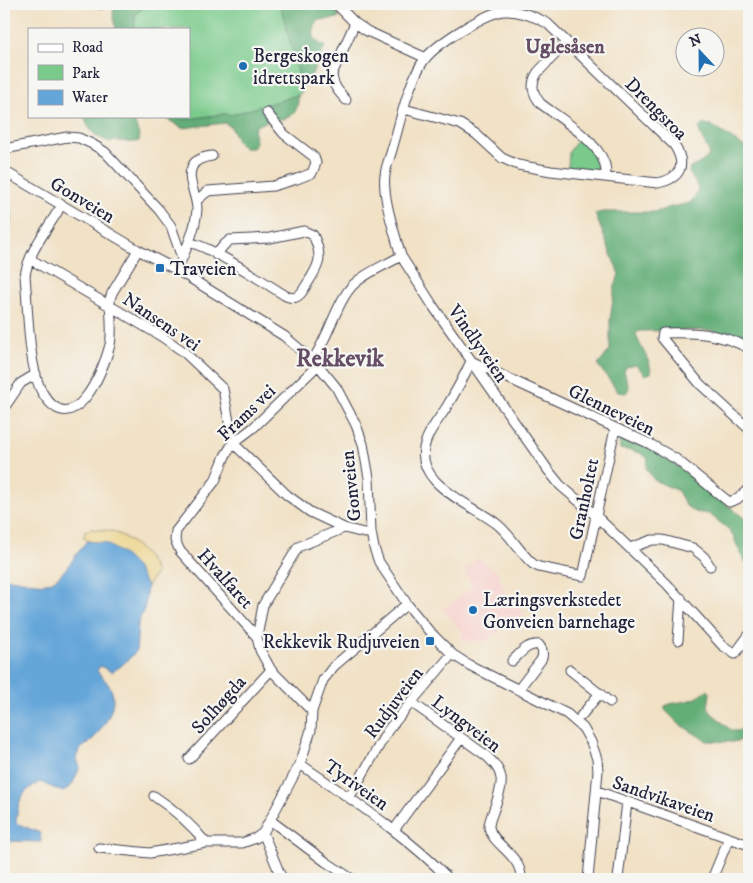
<svg xmlns="http://www.w3.org/2000/svg" width="753" height="883" font-family="'IM FELL DW Pica',serif">
  <style>
    .built { fill: #f7d0ca }
    .green { fill: #7aca8b; stroke: #4e7663 }
    .forest { fill: #63ae77; stroke: #426859 }
    .sand { fill: #eeda9e; stroke: #887e6c }
    .water { fill: #65a6d9; stroke: #44648a }
    .lines { fill: none; stroke-linecap: round; stroke-linejoin: round }
    .minor-casing { stroke: #413f50; stroke-width: 11 }
    .minor { stroke: #fff; stroke-width: 9 }
    .poi-dot { fill: #1f6fb2; stroke: #f6f6f2; stroke-width: 2 }
    .labels { text-anchor: middle; stroke-width: 4.5; stroke-linejoin: round; paint-order: stroke }
    .poi-label { font-size: 19px; fill: #22223b; stroke: #f6f6f2; text-anchor: start }
    .street-label { font-size: 19px; fill: #22223b; stroke: #f6f6f2 }
    .neighbourhood-label { font-size: 20px; font-weight: bold; fill: #654e65; stroke: #f6f6f2 }
    .district-label { font-size: 24px; font-weight: bold; fill: #654e65; stroke: #f6f6f2 }
  </style>
  <rect width="100%" height="100%" fill="#f6f6f2"/>
  <filter id="ink" filterUnits="userSpaceOnUse"><feTurbulence type="fractalNoise" baseFrequency=".02" numOctaves="2"/><feDisplacementMap in="SourceGraphic" scale="10" xChannelSelector="R" yChannelSelector="G"/><feConvolveMatrix kernelMatrix="1 2 1 2 8 2 1 2 1" color-interpolation-filters="sRGB"/></filter>
  <filter id="wash" filterUnits="userSpaceOnUse"><feTurbulence type="fractalNoise" baseFrequency=".0096" numOctaves="4" result="noise"/><feDisplacementMap in="SourceGraphic" scale="20" xChannelSelector="R" yChannelSelector="G"/><feGaussianBlur stdDeviation="1.12" result="paint"/><feColorMatrix in="noise" values="0 0 0 0 0 0 0 0 0 0 0 0 0 0 0 0 0 1.4 0 .05"/><feComposite in="paint" operator="in"/></filter>
  <g filter="url(#wash)">
    <rect width="100%" height="100%" fill="#f1e1c5"/>
    <path class="built" d="M478,558L497,571L505,590L525,615L481,643L472,640L466,643L461,636L463,634L443,609L472,587L464,570Z"/>
    <path class="green" d="M143,4H280L300,75L302,92L298,95L231,115L224,114L182,120L177,116H189V29H135C134,19 133,15 142,9Z
      M578,139C589,146 597,152 601,165L599,170L587,172L568,168L569,152Z"/>
    <path class="forest" d="M114,4H142V9L135,14V29H116L113,15Z
      M280,4H320L321,7L335,10L339,16V18L319,20C310,32 312,41 325,46C321,55 311,80 304,85L301,83Z
      M298,95C300,128 273,114 255,127L254,134L256,142L253,148H244L237,141L231,127L225,123L182,128L162,116H177L183,120L224,114L231,115Z
      M84,116H135C134,128 140,131 139,141C131,143 127,142 119,141C115,140 111,142 108,141C95,138 87,128 84,116Z
      M702,125H711L749,150V343L710,330L639,331L636,334C640,348 651,360 651,373L645,375L636,365L626,367L624,371L629,388L626,393L618,392L598,365L610,350V320L615,286L619,274L595,214L602,212H656L671,207L690,203C704,185 696,187 689,172L690,168C725,152 701,150 699,128Z
      M4,205L8,208L12,214L9,232L4,239Z
      M622,437C630,437 637,442 643,445C682,465 713,495 748,521L749,523V565L744,561L733,536L726,527L709,514L695,512L686,506L678,491L654,480L646,468L648,459C640,450 630,451 620,449L619,439Z
      M708,690L710,693L708,708C711,713 715,716 720,720C731,731 736,737 749,722V735L743,740L732,742L707,741L679,724L665,710V706C675,701 688,703 698,697C701,695 704,692 708,690Z"/>
    <path class="sand" d="M91,529C98,530 105,530 111,531C130,537 149,555 156,573L147,586L136,567L106,543L87,541L84,536L85,531Z"/>
    <path class="water" d="M87,541L106,543L124,555L136,567L147,586L145,606L138,624L136,652L121,666L112,672L100,666L97,671C103,678 113,687 113,698C114,712 101,731 92,740C83,749 82,744 76,757L80,767L72,785L63,792L40,782C20,792 18,802 16,823L40,833L41,842L10,841L4,855V578C13,579 39,585 47,583C63,579 76,553 87,541Z"/>
  </g>
  <g filter="url(#ink)">
    <g class="lines">
      <g class="minor-casing">
        <path id="minor" d="M100,4H102
          M336,4L355,23L367,31L426,58
          M566,43L538,72C530,84 532,93 541,104C560,118 596,140 604,162C606,166 606,172 606,177
          M346,100C339,92 332,85 332,74L355,23
          M4,149L67,137L79,138L92,144L105,152L159,210L171,226L182,258
          M4,171L138,250L177,270L284,336L318,365L336,387L356,425L363,444L369,478L371,532L374,548L379,562L407,604L429,631L452,654L469,665L567,714L583,728L591,742L597,759L598,771L588,879
          M197,200L208,191L273,186L297,179L312,173L316,163L314,157L284,134L267,113
          M58,211C46,231 28,253 25,276C28,306 28,367 42,392C73,444 103,372 110,345C113,330 110,314 110,299L112,293L138,250
          M190,243C207,244 268,285 286,296C294,299 297,298 302,292C316,269 326,262 313,235L304,231L270,238L230,240L224,245L216,255
          M401,256C395,234 382,197 385,175C386,165 391,155 393,146C401,119 408,83 424,60C436,44 485,13 504,11C520,10 534,16 547,23L674,145C687,165 681,178 658,183L551,171L518,165L502,158L476,134L460,124L404,109
          M30,259L161,336L184,352L223,389L233,443L287,495L310,512L344,528
          M181,261C188,245 196,227 197,209C197,196 186,179 192,167C195,159 204,157 212,156
          M749,348C719,333 697,332 663,333L662,338L700,384L749,429
          M313,359C328,339 337,300 354,284C367,272 386,265 401,256L433,306L548,470L560,485L595,515L667,584L722,645L735,654L749,635
          M4,408L21,383L36,374
          M615,429L583,576L539,567L533,564C519,552 511,535 497,524C472,504 410,483 426,441C430,429 439,419 446,408C455,393 464,377 471,361L650,444L676,459L729,502L737,499L749,489
          M630,548L652,540H663L693,548L704,557L710,566
          M257,637L180,551L175,540L176,531L215,481L225,456L233,443L253,428L318,365
          M678,640L681,598
          M512,661C520,654 527,643 539,645C543,650 544,654 541,660L518,690
          M570,670L610,702
          M411,702L484,754C509,774 502,786 493,812C491,817 489,823 489,827C492,845 522,855 521,879
          M312,711L271,670L260,650L257,637L263,605L298,547L344,528L364,533L371,532
          M581,716L600,693
          M189,759L271,670
          M300,764C352,800 405,834 449,879
          M597,791L749,845
          M154,796C172,808 192,825 206,843
          M349,798L388,730L452,654
          M270,820L326,862L352,879
          M394,830L461,738
          M263,833L282,879
          M99,848L150,853L206,843H242L256,838L263,833L300,764L311,730L312,711L323,680L334,666L407,604
          M618,879L627,802
          M712,879L729,838"/>
      </g>
      <use href="#minor" class="minor"/>
    </g>
  </g>
  <g class="poi-dot">
    <circle cx="243" cy="66" r="5"/>
    <rect x="155" y="263" width="10" height="10" rx="2.5"/>
    <circle cx="473" cy="610" r="5"/>
    <rect x="425" y="636" width="10" height="10" rx="2.5"/>
  </g>
  <g class="labels">
    <g class="poi-label">
      <text x="253" y="62">Bergeskogen<tspan x="253" dy="22">idrettspark</tspan></text>
      <text x="170" y="275">Traveien</text>
      <text x="483" y="606">Læringsverkstedet<tspan x="483" dy="22">Gonveien barnehage</tspan></text>
      <text x="420" y="648" text-anchor="end">Rekkevik Rudjuveien</text>
    </g>
    <g class="street-label">
      <text transform="translate(657 108) rotate(45)" y="7">Drengsroa</text>
      <text transform="translate(83 199) rotate(31)" y="7">Gonveien</text>
      <text transform="translate(162 321) rotate(34)" y="7">Nansens vei</text>
      <text transform="translate(479 343) rotate(55)" y="7">Vindlyveien</text>
      <text transform="translate(612 409) rotate(26)" y="7">Glenneveien</text>
      <text transform="translate(246 412) rotate(-44)" y="7">Frams vei</text>
      <text transform="translate(350 486) rotate(-96)" y="7">Gonveien</text>
      <text transform="translate(583 499) rotate(-78)" y="7">Granholtet</text>
      <text transform="translate(226 578) rotate(48)" y="7">Hvalfaret</text>
      <text transform="translate(393 702) rotate(-53)" y="7">Rudjuveien</text>
      <text transform="translate(218 704) rotate(-48)" y="7">Solhøgda</text>
      <text transform="translate(467 723) rotate(37)" y="7">Lyngveien</text>
      <text transform="translate(357 784) rotate(35)" y="7">Tyriveien</text>
      <text transform="translate(664 798) rotate(19)" y="7">Sandvikaveien</text>
    </g>
    <g class="neighbourhood-label">
      <text x="565" y="53">Uglesåsen</text>
    </g>
    <g class="district-label">
      <text x="340" y="366">Rekkevik</text>
    </g>
  </g>
  <rect width="753" height="883" fill="none" stroke="#f6f6f2" stroke-width="20"/>
  <rect x="28" y="28" width="162" height="90" fill="#f6f6f2" stroke="#a1a1a9"/>
  <rect x="38" y="44" width="25" height="8" fill="#ffffff" stroke="#a1a1a9"/>
  <text x="72" y="52" font-size="15" fill="#22223b">Road</text>
  <rect x="38" y="65" width="25" height="15" fill="#7aca8b" stroke="#a1a1a9"/>
  <text x="72" y="78" font-size="15" fill="#22223b">Park</text>
  <rect x="38" y="90" width="25" height="15" fill="#65a6d9" stroke="#a1a1a9"/>
  <text x="72" y="102" font-size="15" fill="#22223b">Water</text>
  <g transform="translate(700 52) rotate(338)"><circle r="24" fill="#f6f6f2" stroke="#a1a1a9"/>
  <path d="M0-4L9 19L0 12L-9 19Z" fill="#1f6fb2"/>
  <text y="-8" font-size="14" font-weight="bold" text-anchor="middle" fill="#22223b">N</text>
  </g>
</svg>
